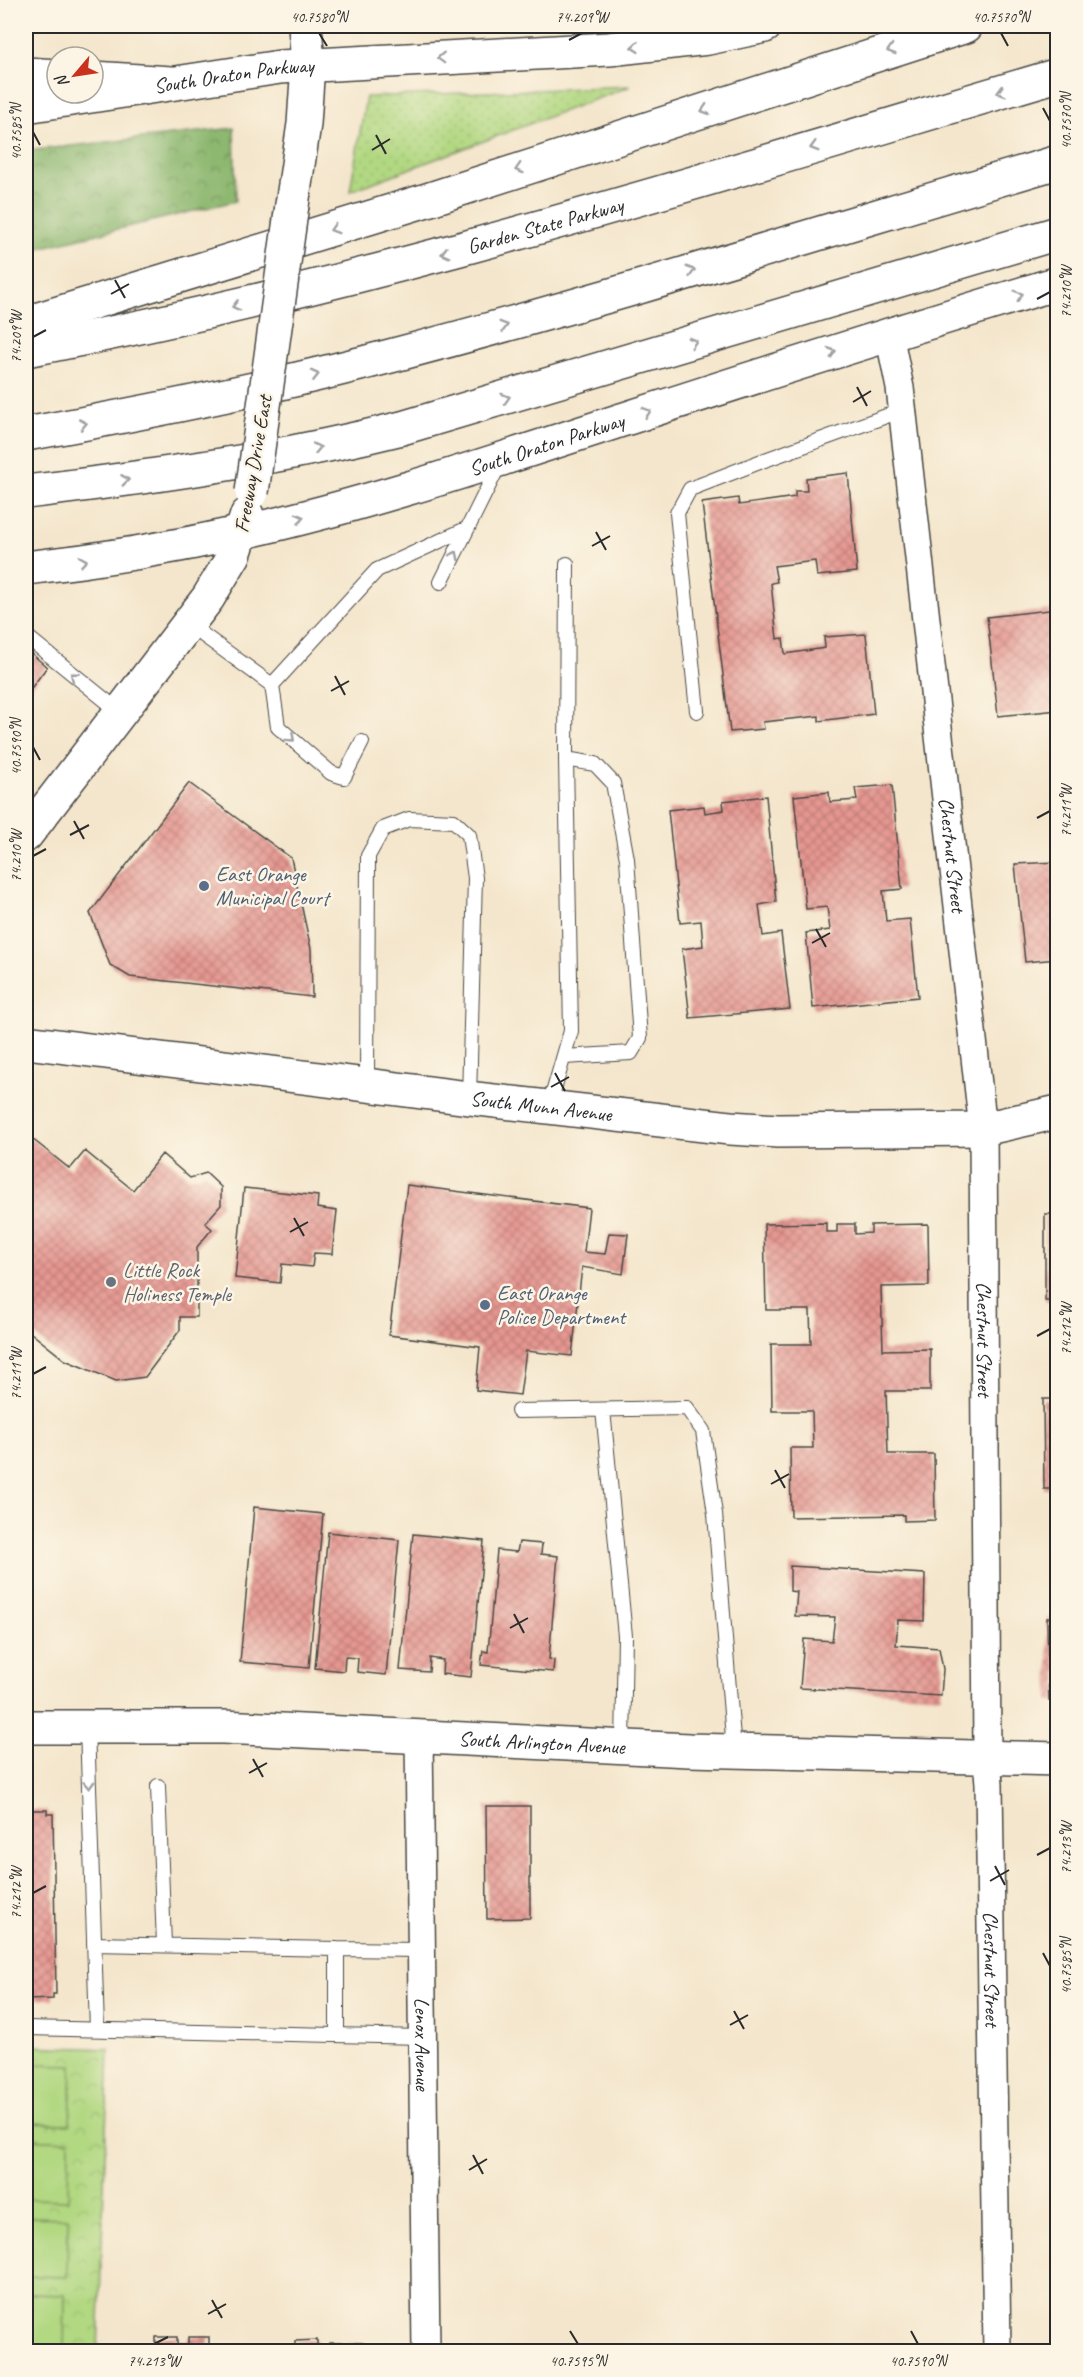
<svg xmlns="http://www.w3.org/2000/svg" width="1083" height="2377" font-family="Caveat,sans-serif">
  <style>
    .grass { fill: url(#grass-dots); stroke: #6e8256; stroke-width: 1.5 }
    .forest { fill: url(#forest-crowns); stroke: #5c724e; stroke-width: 1.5 }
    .park { fill: url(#park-crowns); stroke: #6e8256; stroke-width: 1.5 }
    .pitch { fill: #b2d882; stroke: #6e8256; stroke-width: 1.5 }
    .building { fill: url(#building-cross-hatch) }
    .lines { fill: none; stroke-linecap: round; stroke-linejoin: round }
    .service-casing { stroke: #494743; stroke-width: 16 }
    .minor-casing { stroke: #494743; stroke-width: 30 }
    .tertiary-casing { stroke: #494743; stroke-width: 36 }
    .secondary-casing { stroke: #494743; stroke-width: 36 }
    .motorway-casing { stroke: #494743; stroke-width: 36 }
    .service { stroke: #fff; stroke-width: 14 }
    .minor { stroke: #fff; stroke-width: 27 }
    .tertiary { stroke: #fff; stroke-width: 33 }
    .secondary { stroke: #fff; stroke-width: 33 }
    .motorway { stroke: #fff; stroke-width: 33 }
    .secondary-bridge-casing { stroke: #494743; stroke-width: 36; stroke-linecap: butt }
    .secondary-bridge { stroke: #fff; stroke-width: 33 }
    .oneway { stroke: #a0a0a0 }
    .ticks { fill: none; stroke: #2b2b2b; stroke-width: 2 }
    .service-dot { fill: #5c6f8a; stroke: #fcf5e5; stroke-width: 2 }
    .worship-dot { fill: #6b7280; stroke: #fcf5e5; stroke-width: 2 }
    .labels { text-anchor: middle; stroke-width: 5; stroke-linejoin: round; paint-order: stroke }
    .street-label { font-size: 21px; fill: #2b2b2b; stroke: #fcf5e5 }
    .service-label { font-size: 21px; fill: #4e5e75; stroke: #fcf5e5; text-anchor: start }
    .worship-label { font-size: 21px; fill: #5b616d; stroke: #fcf5e5; text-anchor: start }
    .neatline { fill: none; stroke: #2b2b2b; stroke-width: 2 }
    .ticks-label { font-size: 15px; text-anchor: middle; fill: #2b2b2b }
  </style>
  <defs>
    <pattern id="grass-dots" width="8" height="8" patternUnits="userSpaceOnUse" patternTransform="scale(1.5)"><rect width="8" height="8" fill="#b2d882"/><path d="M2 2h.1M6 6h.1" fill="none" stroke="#99ba70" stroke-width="1.8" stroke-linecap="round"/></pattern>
    <pattern id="forest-crowns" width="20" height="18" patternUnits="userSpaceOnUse" patternTransform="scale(1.5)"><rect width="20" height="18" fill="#8db870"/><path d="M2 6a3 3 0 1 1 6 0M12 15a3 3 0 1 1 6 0" fill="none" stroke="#73965c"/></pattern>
    <pattern id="park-crowns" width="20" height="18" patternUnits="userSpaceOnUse" patternTransform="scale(1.5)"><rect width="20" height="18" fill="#b2d882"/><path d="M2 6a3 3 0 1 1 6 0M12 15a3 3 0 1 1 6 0" fill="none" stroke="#99ba70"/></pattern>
    <pattern id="building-cross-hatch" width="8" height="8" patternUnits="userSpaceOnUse" patternTransform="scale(1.5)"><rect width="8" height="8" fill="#e69791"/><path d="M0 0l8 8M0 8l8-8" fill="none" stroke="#bb7b77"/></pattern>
  </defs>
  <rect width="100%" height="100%" fill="#fcf5e5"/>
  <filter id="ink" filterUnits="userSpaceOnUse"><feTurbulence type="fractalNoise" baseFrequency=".0167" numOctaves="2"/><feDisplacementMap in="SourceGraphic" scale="12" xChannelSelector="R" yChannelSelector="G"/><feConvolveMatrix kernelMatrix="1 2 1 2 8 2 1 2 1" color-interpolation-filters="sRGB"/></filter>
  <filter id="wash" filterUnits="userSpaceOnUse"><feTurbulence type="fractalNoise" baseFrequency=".008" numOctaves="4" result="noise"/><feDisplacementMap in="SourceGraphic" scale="24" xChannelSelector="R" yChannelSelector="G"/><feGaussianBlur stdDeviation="1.35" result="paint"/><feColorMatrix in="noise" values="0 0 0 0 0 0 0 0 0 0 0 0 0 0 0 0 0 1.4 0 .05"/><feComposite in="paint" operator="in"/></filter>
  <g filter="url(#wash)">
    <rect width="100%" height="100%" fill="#f4e6cc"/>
    <path class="grass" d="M631,86L350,191L366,97Z"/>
    <path class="forest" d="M234,128L236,201L26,251V151Z"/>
    <path class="park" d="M26,2046L109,2049L98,2351L26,2352Z"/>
    <path class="pitch" d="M26,2064L72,2065L70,2124L26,2123Z
      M26,2139L69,2141L68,2200L26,2199Z
      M26,2217L68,2218L67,2277L26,2276Z
      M26,2294L65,2295L64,2351H26Z"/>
    <g id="blocks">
      <path class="building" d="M848,473L857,572L817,576L815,561L774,566L777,582L771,583L777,639L783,638L785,654L825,648L824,637L866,634L874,714L819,721V716L763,722L764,729L730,732L702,503L738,498L739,505L795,497V491H807L806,478Z
        M1058,609V710L998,716L987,617Z
        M26,649L47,667L26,695Z
        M189,783L291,858L311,949L312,997L130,977L110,965L90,913Z
        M892,785L902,889L883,891L886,921L910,919L918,997L813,1008L806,933L830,930L827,907L806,909L794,796L829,792L830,802L857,800L855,788Z
        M766,796L776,902L759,905L763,936L781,933L790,1009L690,1018L682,949L703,946L701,921L680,923L668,810L704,806L705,813L724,810L723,801Z
        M1058,862V959L1025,962L1015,864Z
        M26,1134L70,1169L85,1151L133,1190L162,1154L190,1178L206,1173L221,1187V1205L205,1223L212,1229L197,1247V1317H180V1330L145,1377L116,1381L65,1360L26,1329Z
        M407,1185L589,1208L584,1252L605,1254L609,1233L628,1234L623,1274L582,1267L572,1356L526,1351L520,1395L476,1390L480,1347L389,1335Z
        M244,1188L318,1196L317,1208L337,1211L332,1254L314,1253L312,1267L282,1264L280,1283L235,1278Z
        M1045,1214H1058V1301H1045Z
        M826,1223V1232H837V1224H855V1234L871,1233V1225L928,1224L929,1286L881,1287L883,1350L930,1349V1391H886L888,1454H934L935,1520L904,1521V1515L791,1517L790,1448H813L812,1411H772L771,1344H811L810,1310H766L764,1224Z
        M1043,1399H1058V1489H1044Z
        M254,1507L323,1514L309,1668L240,1662Z
        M328,1532L399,1540L386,1675L357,1672L358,1658L345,1657L344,1671L315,1668Z
        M413,1534L484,1541L471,1677L442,1674L443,1660L430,1658L429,1672L400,1670Z
        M519,1542L542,1544L541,1554L558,1556L549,1659L554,1660L553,1672L481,1665L483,1651L488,1652L497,1550L517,1552Z
        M790,1566L925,1574L924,1621L898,1620L896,1645L939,1648L943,1669L941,1696L800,1688L804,1639L832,1641L835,1617L795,1616L797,1592L790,1591Z
        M1058,1617V1701H1049L1047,1618Z
        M486,1806H530V1918L487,1919Z
        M26,1810H47V1814H53L56,1994H53V1999L26,2000Z
        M156,2337H177V2345H188V2337H209V2352H156Z
        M317,2340V2349H329V2343H363V2352H295V2341Z"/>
    </g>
  </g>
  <g filter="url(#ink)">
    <use href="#blocks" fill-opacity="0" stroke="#494743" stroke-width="1.5"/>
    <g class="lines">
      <g class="service-casing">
        <path id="service" d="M441,582L500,463
          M188,624L272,685L278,727L331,773L344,777L362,742
          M26,636L120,712
          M272,685L377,570L468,528
          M697,711L677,513L690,489L762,461L903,410
          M564,1057L631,1053L640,1038L627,859L613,783L595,764L566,759
          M367,1084L368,856L383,829L409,819L454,821L469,835L475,878L469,1098
          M549,1107L571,1031L566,759L567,564
          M603,1410L625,1636L623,1746
          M518,1411L687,1408L703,1431L715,1514L734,1751
          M87,1727L97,2029
          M158,1786L164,1945
          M94,1944L337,1949
          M26,2028L422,2037
          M337,2035V1949L421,1950"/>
      </g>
      <g class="minor-casing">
        <g id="minor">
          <path id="s1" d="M889,334L900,388L983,1129L987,1757L989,1784L997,2352"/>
          <path id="s2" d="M419,1735L426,2352"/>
        </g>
      </g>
      <g class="tertiary-casing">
        <g id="tertiary">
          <path d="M305,26L308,64"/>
          <path id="s3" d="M26,1727H223L689,1750L1058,1759"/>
        </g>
      </g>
      <g class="secondary-casing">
        <g id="secondary">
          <path id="s4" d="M26,106L280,67L609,49L708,38L765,26"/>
          <path d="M292,205L304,124L308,64"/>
          <path id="s5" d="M26,568C98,560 172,548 243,532C374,503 504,458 631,417C773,371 915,326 1058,283"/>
          <path d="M26,835L208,598L234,555L247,515"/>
          <path id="s6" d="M26,1042L469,1098L730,1128L778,1131L983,1129L1058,1112"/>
        </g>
      </g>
      <g class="motorway-casing">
        <g id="motorway">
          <path d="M755,28L760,26"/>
          <path d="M26,74L57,76"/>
          <path d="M93,78L171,83"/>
          <path d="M26,323L427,200L966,26"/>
          <path id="s7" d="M26,350C376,284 716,176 1058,75"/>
          <path d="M26,434C150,412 275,387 398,354C619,296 838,227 1058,162"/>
          <path d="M26,492C152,477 278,459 402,428L1058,233"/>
        </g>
      </g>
      <use href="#service" class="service"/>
      <use href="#minor" class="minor"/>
      <use href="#tertiary" class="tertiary"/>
      <use href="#secondary" class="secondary"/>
      <use href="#motorway" class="motorway"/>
      <g class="secondary-bridge-casing">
        <path id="secondary-bridge" d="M252,492L292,205"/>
      </g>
      <use href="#secondary-bridge" class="secondary-bridge"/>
    </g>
    <defs><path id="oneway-chevron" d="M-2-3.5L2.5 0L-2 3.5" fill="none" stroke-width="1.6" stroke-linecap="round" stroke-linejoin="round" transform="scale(1.5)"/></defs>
    <g class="oneway">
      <use href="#oneway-chevron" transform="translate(635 47) rotate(175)"/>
      <use href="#oneway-chevron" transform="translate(891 50) rotate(162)"/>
      <use href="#oneway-chevron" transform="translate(441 58) rotate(178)"/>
      <use href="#oneway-chevron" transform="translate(1001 92) rotate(164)"/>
      <use href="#oneway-chevron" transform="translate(705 110) rotate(162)"/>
      <use href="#oneway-chevron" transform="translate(814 147) rotate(164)"/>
      <use href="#oneway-chevron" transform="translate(519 169) rotate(162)"/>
      <use href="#oneway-chevron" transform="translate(334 229) rotate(163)"/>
      <use href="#oneway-chevron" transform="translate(445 253) rotate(165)"/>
      <use href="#oneway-chevron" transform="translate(691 271) rotate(-16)"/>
      <use href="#oneway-chevron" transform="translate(1019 295) rotate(-17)"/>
      <use href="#oneway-chevron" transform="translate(236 306) rotate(166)"/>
      <use href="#oneway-chevron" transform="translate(504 326) rotate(-16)"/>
      <use href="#oneway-chevron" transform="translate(693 342) rotate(-17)"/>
      <use href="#oneway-chevron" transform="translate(832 352) rotate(-18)"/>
      <use href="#oneway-chevron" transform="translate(315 375) rotate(-14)"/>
      <use href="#oneway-chevron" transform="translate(506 398) rotate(-17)"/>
      <use href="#oneway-chevron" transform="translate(647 412) rotate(-18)"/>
      <use href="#oneway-chevron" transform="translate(83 424) rotate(-11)"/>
      <use href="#oneway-chevron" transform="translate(317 448) rotate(-12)"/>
      <use href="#oneway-chevron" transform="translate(125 480) rotate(-7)"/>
      <use href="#oneway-chevron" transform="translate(300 518) rotate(-15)"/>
      <use href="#oneway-chevron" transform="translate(455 555) rotate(-63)"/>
      <use href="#oneway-chevron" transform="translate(83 561) rotate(-9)"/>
      <use href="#oneway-chevron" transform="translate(74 676) rotate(-141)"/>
      <use href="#oneway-chevron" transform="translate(291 738) rotate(42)"/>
      <use href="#oneway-chevron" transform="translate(89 1785) rotate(88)"/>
    </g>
  </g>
  <path class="ticks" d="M319,33L327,46M1001,33L1008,46M569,40L582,33M1043,108L1050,121M33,132L40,145M376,135L386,154M372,150L390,139M115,280L125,298M111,294L129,284M1037,299L1050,292M33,337L46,330M857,387L867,406M853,402L871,391M596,532L606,550M592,546L610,536M335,676L345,695M331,691L349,681M33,747L40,760M1037,818L1050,811M74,821L84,839M70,835L89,825M33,856L46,849M816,929L826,947M812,943L830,933M555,1073L565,1091M551,1087L569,1077M294,1218L304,1236M290,1232L308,1222M1037,1336L1050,1329M33,1374L46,1367M775,1470L785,1488M771,1484L789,1474M514,1614L524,1633M510,1628L528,1618M253,1759L263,1777M249,1773L267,1763M1037,1855L1050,1848M995,1866L1005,1885M990,1881L1009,1870M33,1893L46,1886M1043,1953L1050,1966M734,2011L744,2029M730,2025L748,2015M473,2155L483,2174M469,2170L487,2159M212,2300L222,2318M208,2314L226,2304M570,2331L578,2344M911,2331L918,2344M154,2344L168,2337"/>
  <g class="service-dot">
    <circle cx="204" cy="886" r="6"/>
    <circle cx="485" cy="1305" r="6"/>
  </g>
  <circle class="worship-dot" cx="111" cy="1282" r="6"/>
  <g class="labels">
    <g class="street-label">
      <text dy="7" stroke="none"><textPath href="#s4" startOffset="210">South Oraton Parkway</textPath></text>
      <text dy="7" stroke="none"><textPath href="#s7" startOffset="534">Garden State Parkway</textPath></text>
      <text dy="7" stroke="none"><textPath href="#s5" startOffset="536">South Oraton Parkway</textPath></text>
      <text transform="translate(253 464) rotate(-80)" y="7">Freeway Drive East</text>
      <text dy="7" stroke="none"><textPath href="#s1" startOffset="525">Chestnut Street</textPath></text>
      <text dy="7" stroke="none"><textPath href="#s6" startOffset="519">South Munn Avenue</textPath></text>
      <text dy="7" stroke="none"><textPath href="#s1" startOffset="1011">Chestnut Street</textPath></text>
      <text dy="7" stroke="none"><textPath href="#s3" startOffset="516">South Arlington Avenue</textPath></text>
      <text dy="7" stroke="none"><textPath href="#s1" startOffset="1641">Chestnut Street</textPath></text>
      <text dy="7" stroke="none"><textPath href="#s2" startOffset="309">Lenox Avenue</textPath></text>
    </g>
    <g class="service-label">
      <text x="216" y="881">East Orange<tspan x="216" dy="24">Municipal Court</tspan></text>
      <text x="497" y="1300">East Orange<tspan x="497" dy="24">Police Department</tspan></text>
    </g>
    <g class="worship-label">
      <text x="123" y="1277">Little Rock<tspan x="123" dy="24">Holiness Temple</tspan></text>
    </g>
  </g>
  <rect width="1083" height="2377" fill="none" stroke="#fcf5e5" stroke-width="66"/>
  <g transform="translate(75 75) rotate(241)"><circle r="28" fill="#fcf5e5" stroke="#a8a49b" stroke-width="1.5"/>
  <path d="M0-4.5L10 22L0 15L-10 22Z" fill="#c8321e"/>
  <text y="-9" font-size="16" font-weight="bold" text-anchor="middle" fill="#2b2b2b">N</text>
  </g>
  <rect x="33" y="33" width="1017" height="2311" class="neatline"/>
  <g class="ticks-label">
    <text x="319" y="22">40.7580°N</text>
    <text x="582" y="22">74.209°W</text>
    <text x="1001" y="22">40.7570°N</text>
    <text transform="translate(1066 121) rotate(-90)" y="5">40.7570°N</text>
    <text transform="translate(16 132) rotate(-90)" y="5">40.7585°N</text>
    <text transform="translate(1066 292) rotate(-90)" y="5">74.210°W</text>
    <text transform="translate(16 337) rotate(-90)" y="5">74.209°W</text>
    <text transform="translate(16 747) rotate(-90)" y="5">40.7590°N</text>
    <text transform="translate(1066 811) rotate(-90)" y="5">74.211°W</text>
    <text transform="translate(16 856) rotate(-90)" y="5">74.210°W</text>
    <text transform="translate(1066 1329) rotate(-90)" y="5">74.212°W</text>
    <text transform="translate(16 1374) rotate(-90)" y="5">74.211°W</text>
    <text transform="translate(1066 1848) rotate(-90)" y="5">74.213°W</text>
    <text transform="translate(16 1893) rotate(-90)" y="5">74.212°W</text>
    <text transform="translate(1066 1966) rotate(-90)" y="5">40.7585°N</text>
    <text x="154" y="2366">74.213°W</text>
    <text x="578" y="2366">40.7595°N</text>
    <text x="918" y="2366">40.7590°N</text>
  </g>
</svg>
